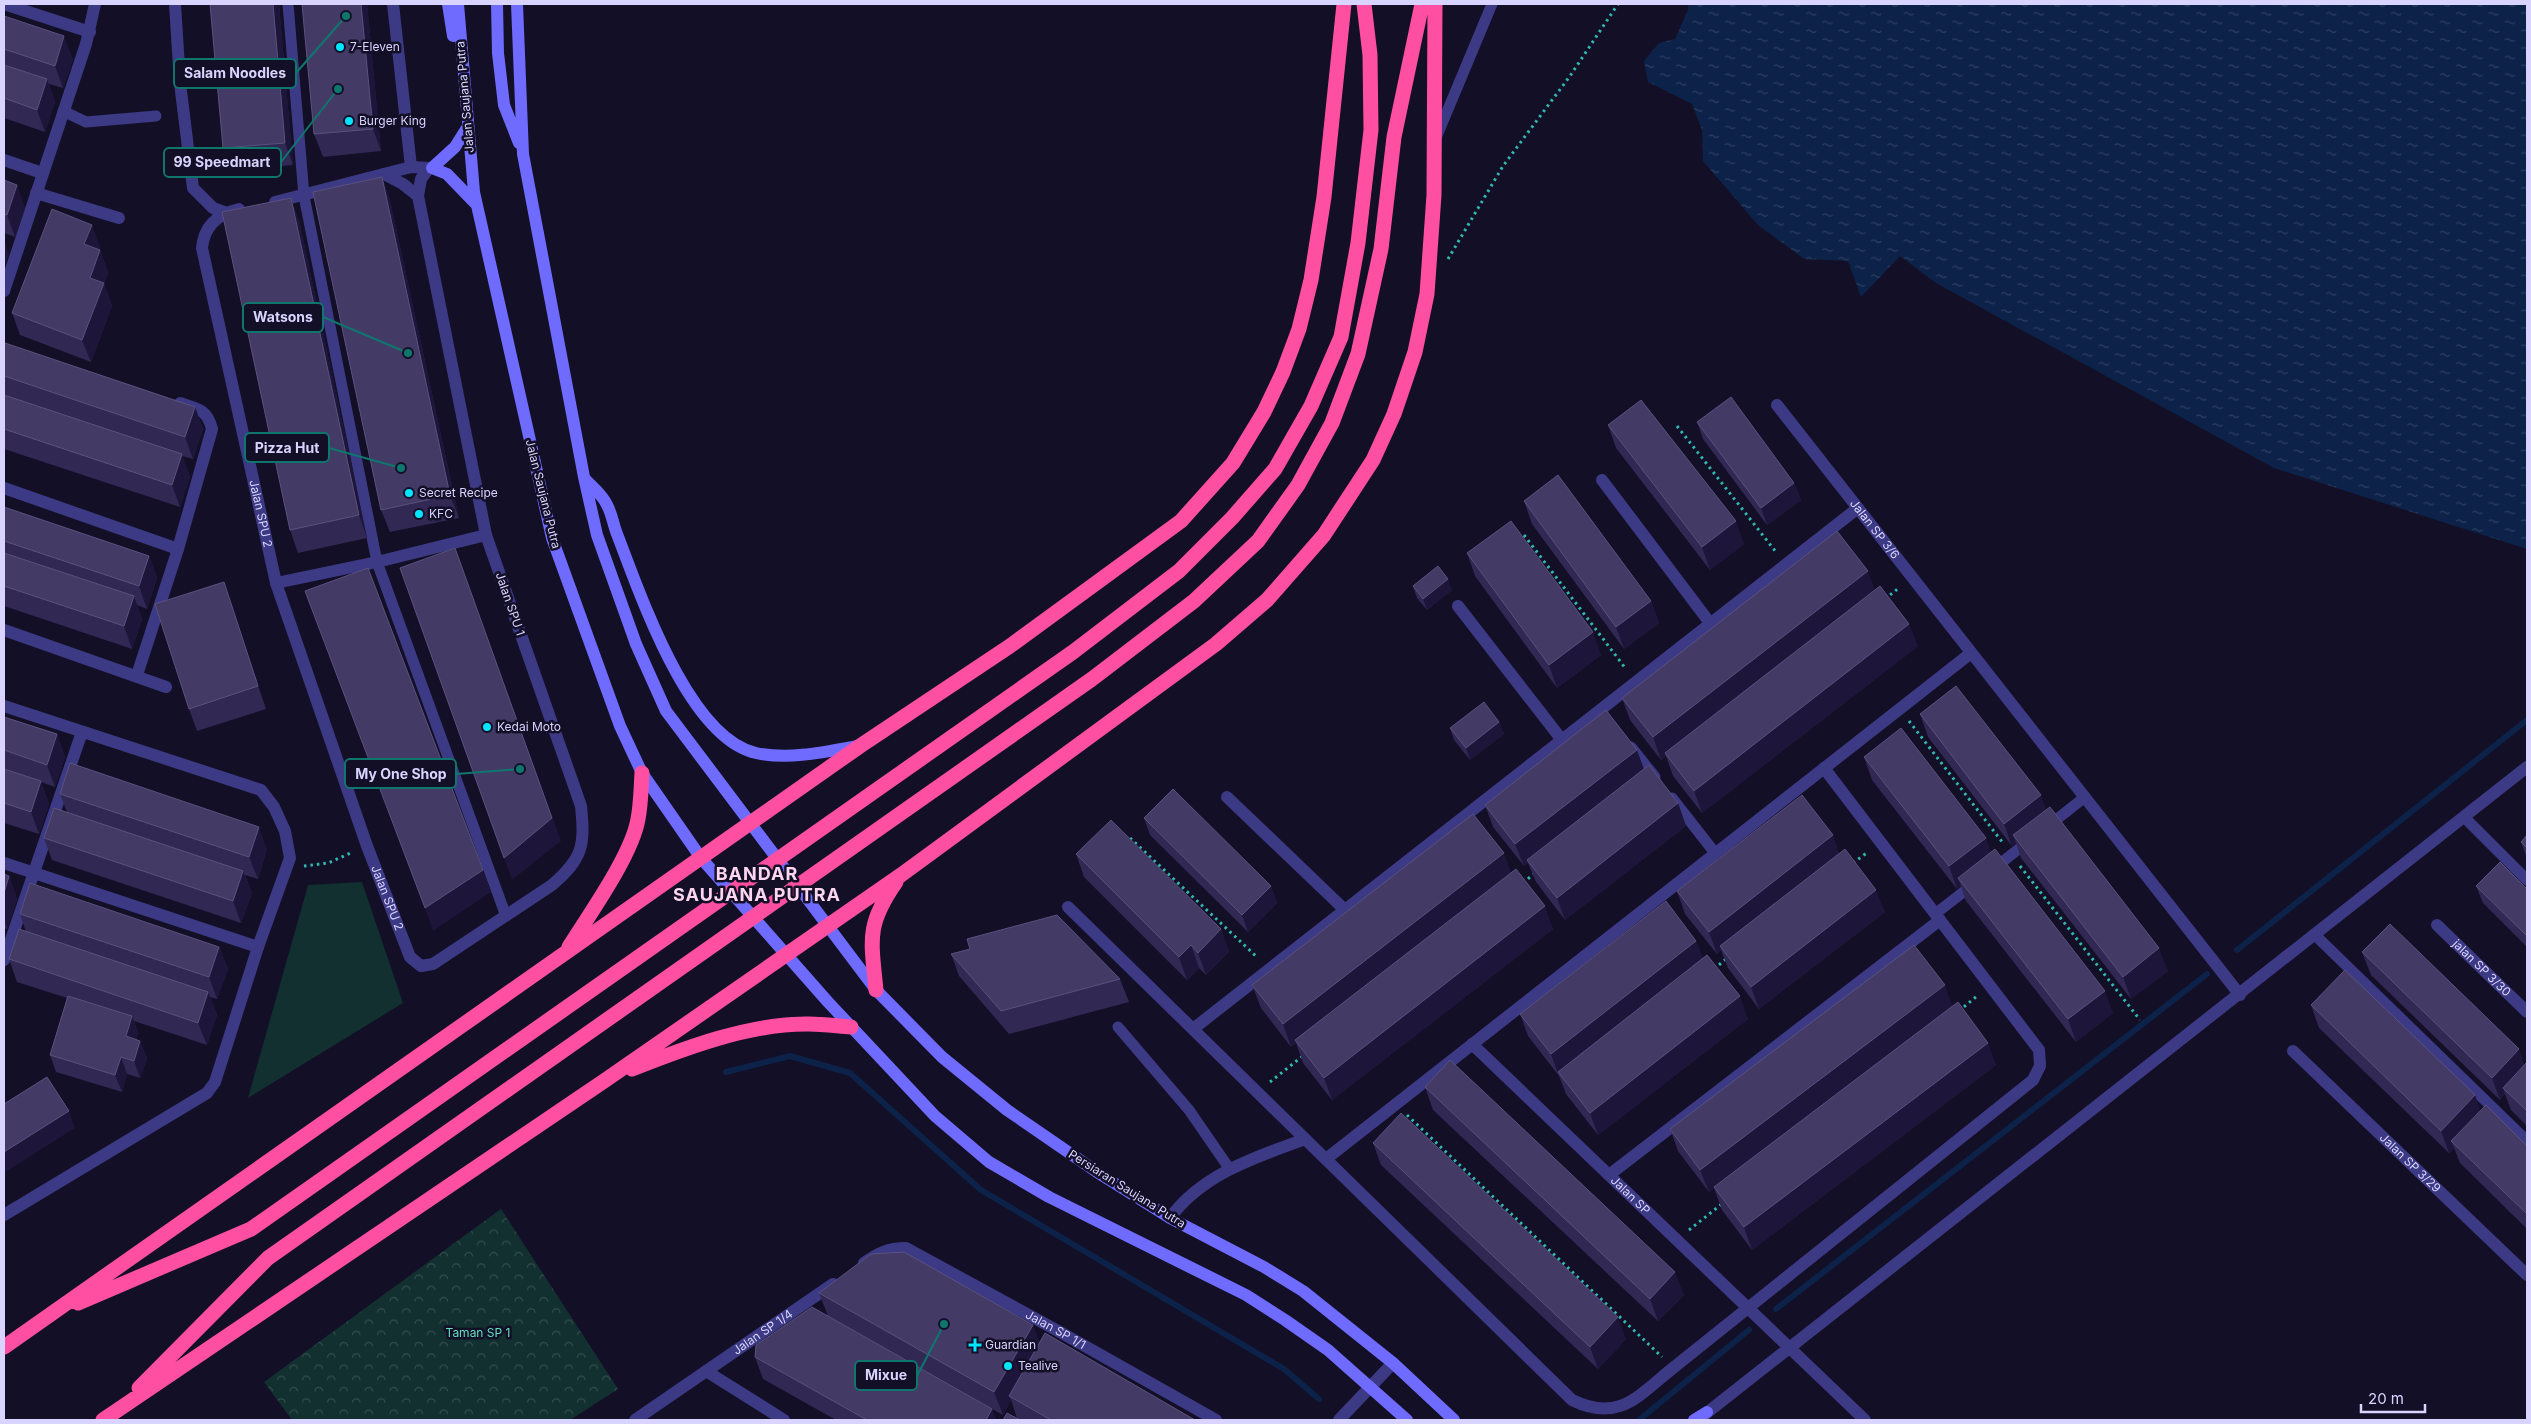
<svg xmlns="http://www.w3.org/2000/svg" width="2531" height="1424" font-family="Inter,sans-serif">
  <style>
    .park { fill: url(#park-crowns) }
    .pitch { fill: #12302f }
    .water { fill: url(#water-ripples) }
    .lines { fill: none; stroke-linecap: round; stroke-linejoin: round }
    .stream { stroke: #0c2248; stroke-width: 6 }
    .path { stroke: #2fb8b0; stroke-width: 3; stroke-dasharray: 2.5 4; stroke-linecap: butt }
    .lane { stroke: #3d3a85; stroke-width: 11 }
    .street { stroke: #3d3a85; stroke-width: 12 }
    .secondary { stroke: #6f6bff; stroke-width: 12 }
    .highway { stroke: #ff4fa3; stroke-width: 15 }
    .wall { fill: #312854 }
    .shaded-wall { fill: #1d163a }
    .building { fill: #433a66; stroke: #5a527e }
    .poi-dot { fill: #00e5ff; stroke: #130f26; stroke-width: 2 }
    .labels { text-anchor: middle; stroke-width: 5; stroke-linejoin: round; paint-order: stroke }
    .poi-label { font-size: 12px; fill: #d9d4ff; stroke: #130f26; text-anchor: start }
    .street-label { font-size: 12px; fill: #d9d4ff; stroke: #130f26 }
    .park-label { font-size: 12px; fill: #5fe0c0; stroke: #130f26 }
    .district-label { font-size: 18px; font-weight: bold; letter-spacing: 1px; fill: #ffd6f0; stroke: #130f26 }
    .leader { fill: none; stroke: #0f766e; stroke-width: 2 }
    .callout-dot { fill: #0f766e; stroke: #130f26; stroke-width: 2 }
    .callout { fill: #130f26; stroke: #0f766e; stroke-width: 2 }
    .callout-label { font-size: 14px; text-anchor: middle; font-weight: bold; fill: #d9d4ff }
  </style>
  <defs>
    <pattern id="park-crowns" width="20" height="18" patternUnits="userSpaceOnUse" patternTransform="scale(1.25)"><rect width="20" height="18" fill="#12302f"/><path d="M2 6a3 3 0 1 1 6 0M12 15a3 3 0 1 1 6 0" fill="none" stroke="#344d4e"/></pattern>
    <pattern id="water-ripples" width="26" height="14" patternUnits="userSpaceOnUse" patternTransform="scale(1.25)"><rect width="26" height="14" fill="#0c2248"/><path d="M2 4q2-2 4 0t4 0M15 11q2-2 4 0t4 0" fill="none" stroke="#2f4163"/></pattern>
  </defs>
  <rect width="100%" height="100%" fill="#130f26"/>
  <path class="park" d="M501,1209L618,1389L570,1420H292L264,1382Z"/>
  <path class="pitch" d="M362,882L403,1003L248,1098L308,885Z"/>
  <path class="water" d="M1688,4H2527V549L2274,468L1936,283L1900,256L1861,297L1848,261L1804,259L1758,225L1703,161L1702,130L1692,104L1648,82L1644,61L1659,43L1675,39L1688,10Z"/>
  <g class="lines">
    <path class="stream" d="M2237,950L2527,720
      M726,1072L790,1056L850,1073L981,1190L1284,1369L1319,1399
      M1776,1309L2207,974
      M1639,1420L1749,1330"/>
    <path class="path" d="M1448,259L1503,166L1570,76L1618,4
      M1677,426L1776,552
      M1524,535L1626,669
      M1885,599L1900,587
      M1909,721L2003,843
      M1130,838L1258,958
      M1853,863L1868,852
      M304,866L328,863L353,852
      M2020,866L2140,1020
      M1523,883L1536,872
      M1714,969L1726,959
      M1959,1011L1977,996
      M1270,1082L1304,1055
      M1407,1115L1662,1357
      M1689,1230L1723,1203"/>
    <path class="lane" d="M288,4L304,196L377,562L506,916
      M63,111L86,122L156,116
      M1436,138L1492,4
      M1631,747L1655,777
      M1672,798L1715,853
      M2464,817L2527,880
      M2047,827L2085,797
      M1992,870L2030,840
      M1935,914L1975,883
      M2315,935L2527,1141
      M1118,1027L1189,1110L1229,1168"/>
    <g class="street">
      <path d="M4,4L90,32"/>
      <path d="M175,4L180,83L193,188L213,208L224,212"/>
      <path d="M393,4L411,167"/>
      <path d="M4,160L42,173"/>
      <path d="M36,193L119,218"/>
      <path d="M418,196L421,179L429,168"/>
      <path d="M275,202L411,167L432,168"/>
      <path id="s1" d="M239,209C218,214 204,226 202,248L276,583L367,846L410,957L421,966L433,964L552,885C583,858 585,846 581,806L486,535L418,196L403,184L384,174"/>
      <path d="M4,291L86,44L95,4"/>
      <path id="s2" d="M1777,405L2240,995"/>
      <path d="M1602,480L1710,623"/>
      <path d="M4,488L178,549"/>
      <path d="M276,583L377,562L486,535"/>
      <path d="M1458,606L1562,740"/>
      <path d="M4,630L166,687"/>
      <path d="M137,675L178,549L212,429C207,409 198,409 180,403"/>
      <path d="M4,706L261,790L274,807L285,831L290,858L258,947L215,1082L207,1093L4,1215"/>
      <path d="M1227,797L1345,910"/>
      <path d="M4,863L258,947"/>
      <path d="M1068,907L1572,1400C1619,1423 1638,1396 1673,1368L2033,1080L2040,1066L2039,1050L1824,768"/>
      <path id="s3" d="M2437,925L2527,1012"/>
      <path d="M4,960L82,732"/>
      <path d="M1193,1029L1858,508"/>
      <path id="s4" d="M1472,1044L1865,1420"/>
      <path id="s5" d="M2293,1051L2527,1275"/>
      <path d="M1326,1159L1971,653"/>
      <path d="M1609,1175L1940,920"/>
      <path d="M1170,1218C1202,1174 1256,1157 1305,1139"/>
      <path id="s6" d="M864,1263C878,1253 888,1248 906,1248L1060,1332L1216,1420"/>
      <path d="M706,1371L784,1420"/>
      <path d="M1699,1419L2527,767"/>
      <path id="s7" d="M635,1420L833,1284"/>
      <path d="M1339,1420L1393,1363"/>
    </g>
    <path class="secondary" d="M448,4L453,36
      M458,4L474,192L552,538L620,726L642,773L701,858L828,1002L935,1116L989,1162L1049,1197L1246,1295L1285,1320L1328,1350L1407,1420
      M497,4L498,53L504,105L519,143
      M517,4L523,154L584,477L597,535L636,644L666,711L876,990L942,1057L1007,1110L1100,1174L1170,1218L1264,1267L1303,1291L1393,1363L1454,1420
      M467,128L455,147L432,168L447,174L475,203
      M585,479C592,487 603,495 607,505C612,514 613,524 617,534C640,593 688,738 756,753C789,760 825,752 858,746
      M1694,1420L1707,1412"/>
    <path class="highway" d="M569,947C589,915 632,855 638,819C641,804 641,788 642,773
      M876,990C871,939 866,925 896,882
      M632,1069C685,1048 751,1023 809,1024C823,1024 837,1026 851,1027
      M78,1303L251,1229L1073,652L1179,571L1232,518L1275,469L1311,406L1341,337L1358,243L1371,130L1370,55L1364,4
      M4,1347L860,746L1010,646L1181,521L1233,463L1264,412L1283,372L1299,329L1311,280L1324,197L1344,4
      M139,1388L268,1258L1092,679L1194,601L1258,541L1298,485L1332,423L1358,354L1381,249L1394,137L1422,4
      M103,1420L607,1079L901,875L1216,644L1267,600L1324,535L1373,460L1394,414L1415,352L1427,294L1434,195L1435,4"/>
  </g>
  <path class="wall" d="M210,4H279L293,165L231,170L223,148Z
    M302,4H367L381,151L323,157L314,134Z
    M4,16L73,59L63,88L49,84L55,102L45,132L4,118Z
    M382,177L390,200L459,518L390,532L381,510Z
    M4,180L25,207L15,237L4,233Z
    M299,220L367,538L298,553L290,530Z
    M100,247L99,250H100L108,273L104,284L112,306L91,362L20,335L12,313Z
    M4,348L195,407L203,429L193,459L182,456L190,477L180,507L4,449Z
    M1697,422L1794,483L1801,500L1767,525L1703,439Z
    M1608,425L1744,544L1710,570L1616,448Z
    M1524,501L1651,601L1659,623L1624,649L1532,524Z
    M4,507L149,556L157,578L147,609L137,605L142,619L132,649L4,606Z
    M1467,553L1601,655L1557,688L1475,576Z
    M1413,586L1452,590L1427,610L1417,598Z
    M1875,590L1918,646L1702,813L1673,776L1666,756L1661,760L1630,720L1622,698Z
    M232,605L266,709L197,731L189,709Z
    M1920,714L2046,810L2168,971L2131,999L2021,858L2016,843L2012,846L1928,737Z
    M4,717L57,734L65,757L55,787L41,782L49,804L39,834L4,823Z
    M1499,722L1504,734L1470,760L1454,740L1450,728Z
    M1864,757L1991,852L2113,1013L2076,1042L1966,901L1961,886L1957,889L1872,780Z
    M1644,769L1678,803L1686,826L1565,920L1536,882L1528,863L1524,866L1493,827L1485,805Z
    M60,794L267,849L258,879L245,875L252,893L241,923L52,860L44,838L67,812Z
    M1144,818L1271,886L1277,903L1248,932L1150,835Z
    M2527,835V859L2521,842Z
    M1840,853L1885,912L1759,1009L1728,968L1721,950L1717,954L1685,914L1677,891Z
    M1076,854L1221,929L1229,952L1206,975L1199,968L1187,980L1084,877Z
    M1511,872L1553,929L1332,1100L1303,1063L1296,1043L1291,1047L1261,1008L1252,985Z
    M9,876L17,899L7,929L4,928V893Z
    M2476,886L2527,889V947L2483,903Z
    M20,914L219,947L228,969L217,999L210,997L217,1015L207,1045L134,1021L138,1033L136,1040L140,1041L147,1058L140,1078L127,1074L122,1092L56,1072L50,1055L67,998L17,982L9,959L26,932Z
    M1696,941L1703,959L1748,1019L1598,1135L1566,1094L1559,1076L1528,1036L1520,1014Z
    M2362,952L2524,1065L2527,1062V1126L2511,1110L2505,1094L2500,1100L2371,975Z
    M951,954L1120,979L1129,1002L1009,1034L959,976Z
    M2311,1005L2475,1095L2480,1111L2527,1146V1229L2460,1163L2454,1148L2449,1153L2319,1028Z
    M1952,1006L1996,1065L1752,1250L1722,1210L1714,1188L1709,1192L1678,1151L1670,1129Z
    M1425,1087L1684,1295L1658,1321L1433,1110Z
    M1373,1143L1626,1339L1598,1369L1381,1165Z
    M819,1293L1033,1325L1039,1343L1195,1420H1003L1017,1418L1011,1400L1003,1415L828,1316Z
    M755,1357L992,1409L996,1420H836L763,1379Z"/>
  <path class="shaded-wall" d="M273,4H279L293,165L285,143Z
    M361,4H367L381,151L373,129Z
    M64,36L73,59L63,88L55,66Z
    M47,79L55,102L45,132L37,110Z
    M382,177L390,200L459,518L450,495Z
    M17,185L25,207L15,237L7,215Z
    M291,198L299,220L367,538L359,515Z
    M92,225L100,247L93,266L84,244Z
    M4,240L9,254L4,270Z
    M100,250L108,273L104,284L112,306L91,362L82,340L90,278Z
    M195,407L203,429L193,459L185,437Z
    M182,454L190,477L180,507L172,485Z
    M1794,483L1801,500L1767,525L1761,508Z
    M1736,521L1744,544L1710,570L1702,547Z
    M149,556L157,578L147,609L139,586Z
    M463,571L561,841L512,880L504,858Z
    M1868,571L1876,593L1665,753L1666,756L1661,760L1653,737Z
    M1448,579L1452,590L1427,610L1423,599Z
    M224,582L232,605L266,709L258,686Z
    M134,596L142,619L132,649L124,626Z
    M1651,601L1659,623L1624,649L1616,627Z
    M1909,624L1918,646L1702,813L1694,791Z
    M1593,632L1601,655L1557,688L1549,665Z
    M1499,722L1504,734L1470,760L1466,748Z
    M57,734L65,757L55,787L47,765Z
    M1637,750L1645,772L1527,860L1528,863L1524,866L1515,844Z
    M41,781L49,804L39,834L31,812Z
    M2041,795L2049,818L2013,835L2016,843L2012,846L2004,824Z
    M1678,803L1686,826L1565,920L1557,898Z
    M259,827L267,849L258,879L249,857Z
    M1833,835L1841,858L1720,946L1721,950L1717,954L1709,932Z
    M1986,838L1994,860L1958,878L1961,886L1957,889L1949,866Z
    M1504,853L1512,875L1295,1040L1296,1043L1291,1047L1283,1024Z
    M483,870L491,892L433,931L425,908Z
    M243,871L252,893L241,923L233,901Z
    M9,876L17,899L7,929L4,919V893Z
    M1271,886L1277,903L1248,932L1242,915Z
    M1876,890L1885,912L1759,1009L1751,987Z
    M1545,906L1553,929L1332,1100L1324,1078Z
    M1221,929L1229,952L1206,975L1198,953Z
    M1696,941L1705,963L1558,1072L1559,1076L1551,1054Z
    M1191,945L1199,968L1187,980L1179,957Z
    M219,947L228,969L217,999L209,977Z
    M2159,948L2168,971L2131,999L2123,977Z
    M1945,985L1953,1008L1709,1192L1700,1170Z
    M2105,991L2113,1013L2076,1042L2068,1019Z
    M208,992L217,1015L207,1045L198,1023Z
    M1740,996L1748,1019L1598,1135L1590,1113Z
    M132,1016L138,1033L132,1053L126,1036Z
    M140,1041L147,1058L140,1078L134,1061Z
    M1988,1043L1996,1065L1752,1250L1744,1227Z
    M2519,1049L2527,1072L2503,1088L2505,1094L2500,1100L2492,1078Z
    M121,1057L127,1074L122,1092L115,1075Z
    M2475,1095L2483,1118L2451,1141L2454,1148L2449,1153L2441,1131Z
    M69,1111L75,1128L4,1173V1152Z
    M1675,1272L1684,1295L1658,1321L1650,1299Z
    M1618,1317L1626,1339L1598,1369L1590,1347Z
    M1033,1325L1041,1347L1009,1396L1011,1400L1003,1415L994,1392Z
    M992,1409L996,1420H986Z"/>
  <path class="building" d="M210,4H273L285,143L223,148Z
    M302,4H361L373,129L314,134Z
    M4,16L64,36L55,66L4,49Z
    M4,65L47,79L37,110L4,98Z
    M382,177L450,495L381,510L313,192Z
    M4,180L17,185L7,215L4,214Z
    M291,198L359,515L290,530L222,212Z
    M52,209L92,225L84,244L100,250L90,278L104,283L82,340L12,313Z
    M5,343L195,407L185,437L4,376V348Z
    M4,395L182,454L172,485L4,429Z
    M1731,397L1794,483L1761,508L1697,422Z
    M1641,400L1736,521L1702,547L1608,425Z
    M1558,475L1651,601L1616,627L1524,501Z
    M4,507L149,556L139,586L4,541Z
    M1511,521L1593,632L1549,665L1467,553Z
    M1837,531L1868,571L1653,737L1622,698Z
    M455,548L552,818L504,858L400,568Z
    M4,553L134,596L124,626L4,586Z
    M1438,566L1448,579L1423,599L1413,586Z
    M368,568L483,870L425,908L305,591Z
    M224,582L258,686L189,709L155,604Z
    M1880,586L1909,624L1694,791L1665,753Z
    M1956,686L2041,795L2004,824L1920,714Z
    M1484,702L1499,722L1466,748L1450,728Z
    M1606,710L1637,750L1515,844L1485,805Z
    M4,717L57,734L47,765L4,750Z
    M1901,728L1986,838L1949,866L1864,757Z
    M70,763L259,827L249,857L60,794Z
    M1649,765L1678,803L1557,898L1527,860Z
    M4,769L41,781L31,812L4,803Z
    M1173,789L1271,886L1242,915L1144,818Z
    M1802,795L1833,835L1709,932L1677,891Z
    M2050,807L2159,948L2123,977L2013,835Z
    M54,808L243,871L233,901L44,838Z
    M1473,814L1504,853L1283,1024L1252,985Z
    M1111,820L1221,929L1198,953L1191,945L1179,957L1076,854Z
    M2527,835V848L2521,842Z
    M1845,849L1876,890L1751,987L1720,946Z
    M1995,849L2105,991L2068,1019L1958,878Z
    M2500,862L2527,889V936L2476,886Z
    M1516,869L1545,906L1324,1078L1295,1040Z
    M4,874L9,876L4,893Z
    M30,883L219,947L209,977L20,914Z
    M1666,901L1696,941L1551,1054L1520,1014Z
    M1057,915L1120,979L1001,1011L951,954L970,949L967,939Z
    M2390,924L2519,1049L2492,1078L2362,952Z
    M19,929L208,992L198,1023L9,959Z
    M1914,945L1945,985L1700,1170L1670,1129Z
    M1707,955L1740,996L1590,1113L1558,1072Z
    M2345,970L2475,1095L2441,1131L2311,1005Z
    M68,996L132,1016L126,1036L140,1041L134,1061L121,1057L115,1075L50,1055Z
    M1958,1002L1988,1043L1744,1227L1714,1187Z
    M1450,1060L1675,1272L1650,1299L1425,1087Z
    M2527,1062V1111L2503,1088Z
    M47,1077L69,1111L4,1152V1104Z
    M2486,1105L2527,1146V1214L2451,1141Z
    M1401,1113L1618,1317L1590,1347L1373,1143Z
    M904,1252L1033,1325L994,1392L819,1293L871,1254Z
    M812,1307L992,1409L986,1420H867L755,1357L756,1345Z
    M1045,1333L1195,1420H1051L1009,1396Z
    M1007,1413L1020,1420H1003Z"/>
  <g class="poi-dot">
    <circle cx="340" cy="47" r="5"/>
    <circle cx="349" cy="121" r="5"/>
    <circle cx="409" cy="493" r="5"/>
    <circle cx="419" cy="514" r="5"/>
    <circle cx="487" cy="727" r="5"/>
    <path d="M972.5 1337.5h5v5h5v5h-5v5h-5v-5h-5v-5h5z"/>
    <circle cx="1008" cy="1366" r="5"/>
  </g>
  <g class="labels">
    <g class="poi-label">
      <text x="350" y="51">7-Eleven</text>
      <text x="359" y="125">Burger King</text>
      <text x="419" y="497">Secret Recipe</text>
      <text x="429" y="518">KFC</text>
      <text x="497" y="731">Kedai Moto</text>
      <text x="985" y="1349">Guardian</text>
      <text x="1018" y="1370">Tealive</text>
    </g>
    <g class="street-label">
      <text transform="translate(465 97) rotate(-95)" y="4">Jalan Saujana Putra</text>
      <text transform="translate(543 494) rotate(76)" y="4">Jalan Saujana Putra</text>
      <text dy="4" stroke="none"><textPath href="#s1" startOffset="330">Jalan SPU 2</textPath></text>
      <text dy="4" stroke="none"><textPath href="#s2" startOffset="158">Jalan SP 3/6</textPath></text>
      <text transform="translate(510 604) rotate(71)" y="4">Jalan SPU 1</text>
      <text dy="4" stroke="none"><textPath href="#s1" startOffset="735">Jalan SPU 2</textPath></text>
      <text dy="4" stroke="none"><textPath href="#s3" startOffset="62">jalan SP 3/30</textPath></text>
      <text dy="4" stroke="none"><textPath href="#s5" startOffset="162">Jalan SP 3/29</textPath></text>
      <text transform="translate(1127 1189) rotate(32)" y="4">Persiaran Saujana Putra</text>
      <text dy="4" stroke="none"><textPath href="#s4" startOffset="219">Jalan SP</textPath></text>
      <text dy="4" stroke="none"><textPath href="#s6" startOffset="216">Jalan SP 1/1</textPath></text>
      <text dy="4" stroke="none"><textPath href="#s7" startOffset="155">Jalan SP 1/4</textPath></text>
    </g>
    <g class="park-label">
      <text x="478" y="1337">Taman SP 1</text>
    </g>
    <g class="district-label">
      <text x="757" y="880">BANDAR<tspan x="757" dy="21">SAUJANA PUTRA</tspan></text>
    </g>
  </g>
  <path class="leader" d="M346 16L296 73M338 89L281 162M408 353L323 317M401 468L329 448M520 769L456 774M944 1324L917 1376"/>
  <g class="callout-dot">
    <circle cx="346" cy="16" r="5"/>
    <circle cx="338" cy="89" r="5"/>
    <circle cx="408" cy="353" r="5"/>
    <circle cx="401" cy="468" r="5"/>
    <circle cx="520" cy="769" r="5"/>
    <circle cx="944" cy="1324" r="5"/>
  </g>
  <g class="callout">
    <rect x="174" y="59" width="122" height="29" rx="5"/>
    <rect x="164" y="148" width="117" height="29" rx="5"/>
    <rect x="243" y="303" width="80" height="29" rx="5"/>
    <rect x="245" y="433" width="84" height="29" rx="5"/>
    <rect x="345" y="759" width="111" height="29" rx="5"/>
    <rect x="855" y="1361" width="62" height="29" rx="5"/>
  </g>
  <g class="callout-label">
    <text x="235" y="78">Salam Noodles</text>
    <text x="222" y="167">99 Speedmart</text>
    <text x="283" y="322">Watsons</text>
    <text x="287" y="453">Pizza Hut</text>
    <text x="401" y="779">My One Shop</text>
    <text x="886" y="1380">Mixue</text>
  </g>
  <rect width="2531" height="1424" fill="none" stroke="#d9d4ff" stroke-width="10"/>
  <path d="M2361 1404v8h64v-8" fill="none" stroke="#d9d4ff" stroke-width="2.5"/>
  <text x="2368" y="1404" font-size="15" fill="#d9d4ff" stroke="#130f26" stroke-width="4" paint-order="stroke">20 m</text>
</svg>
